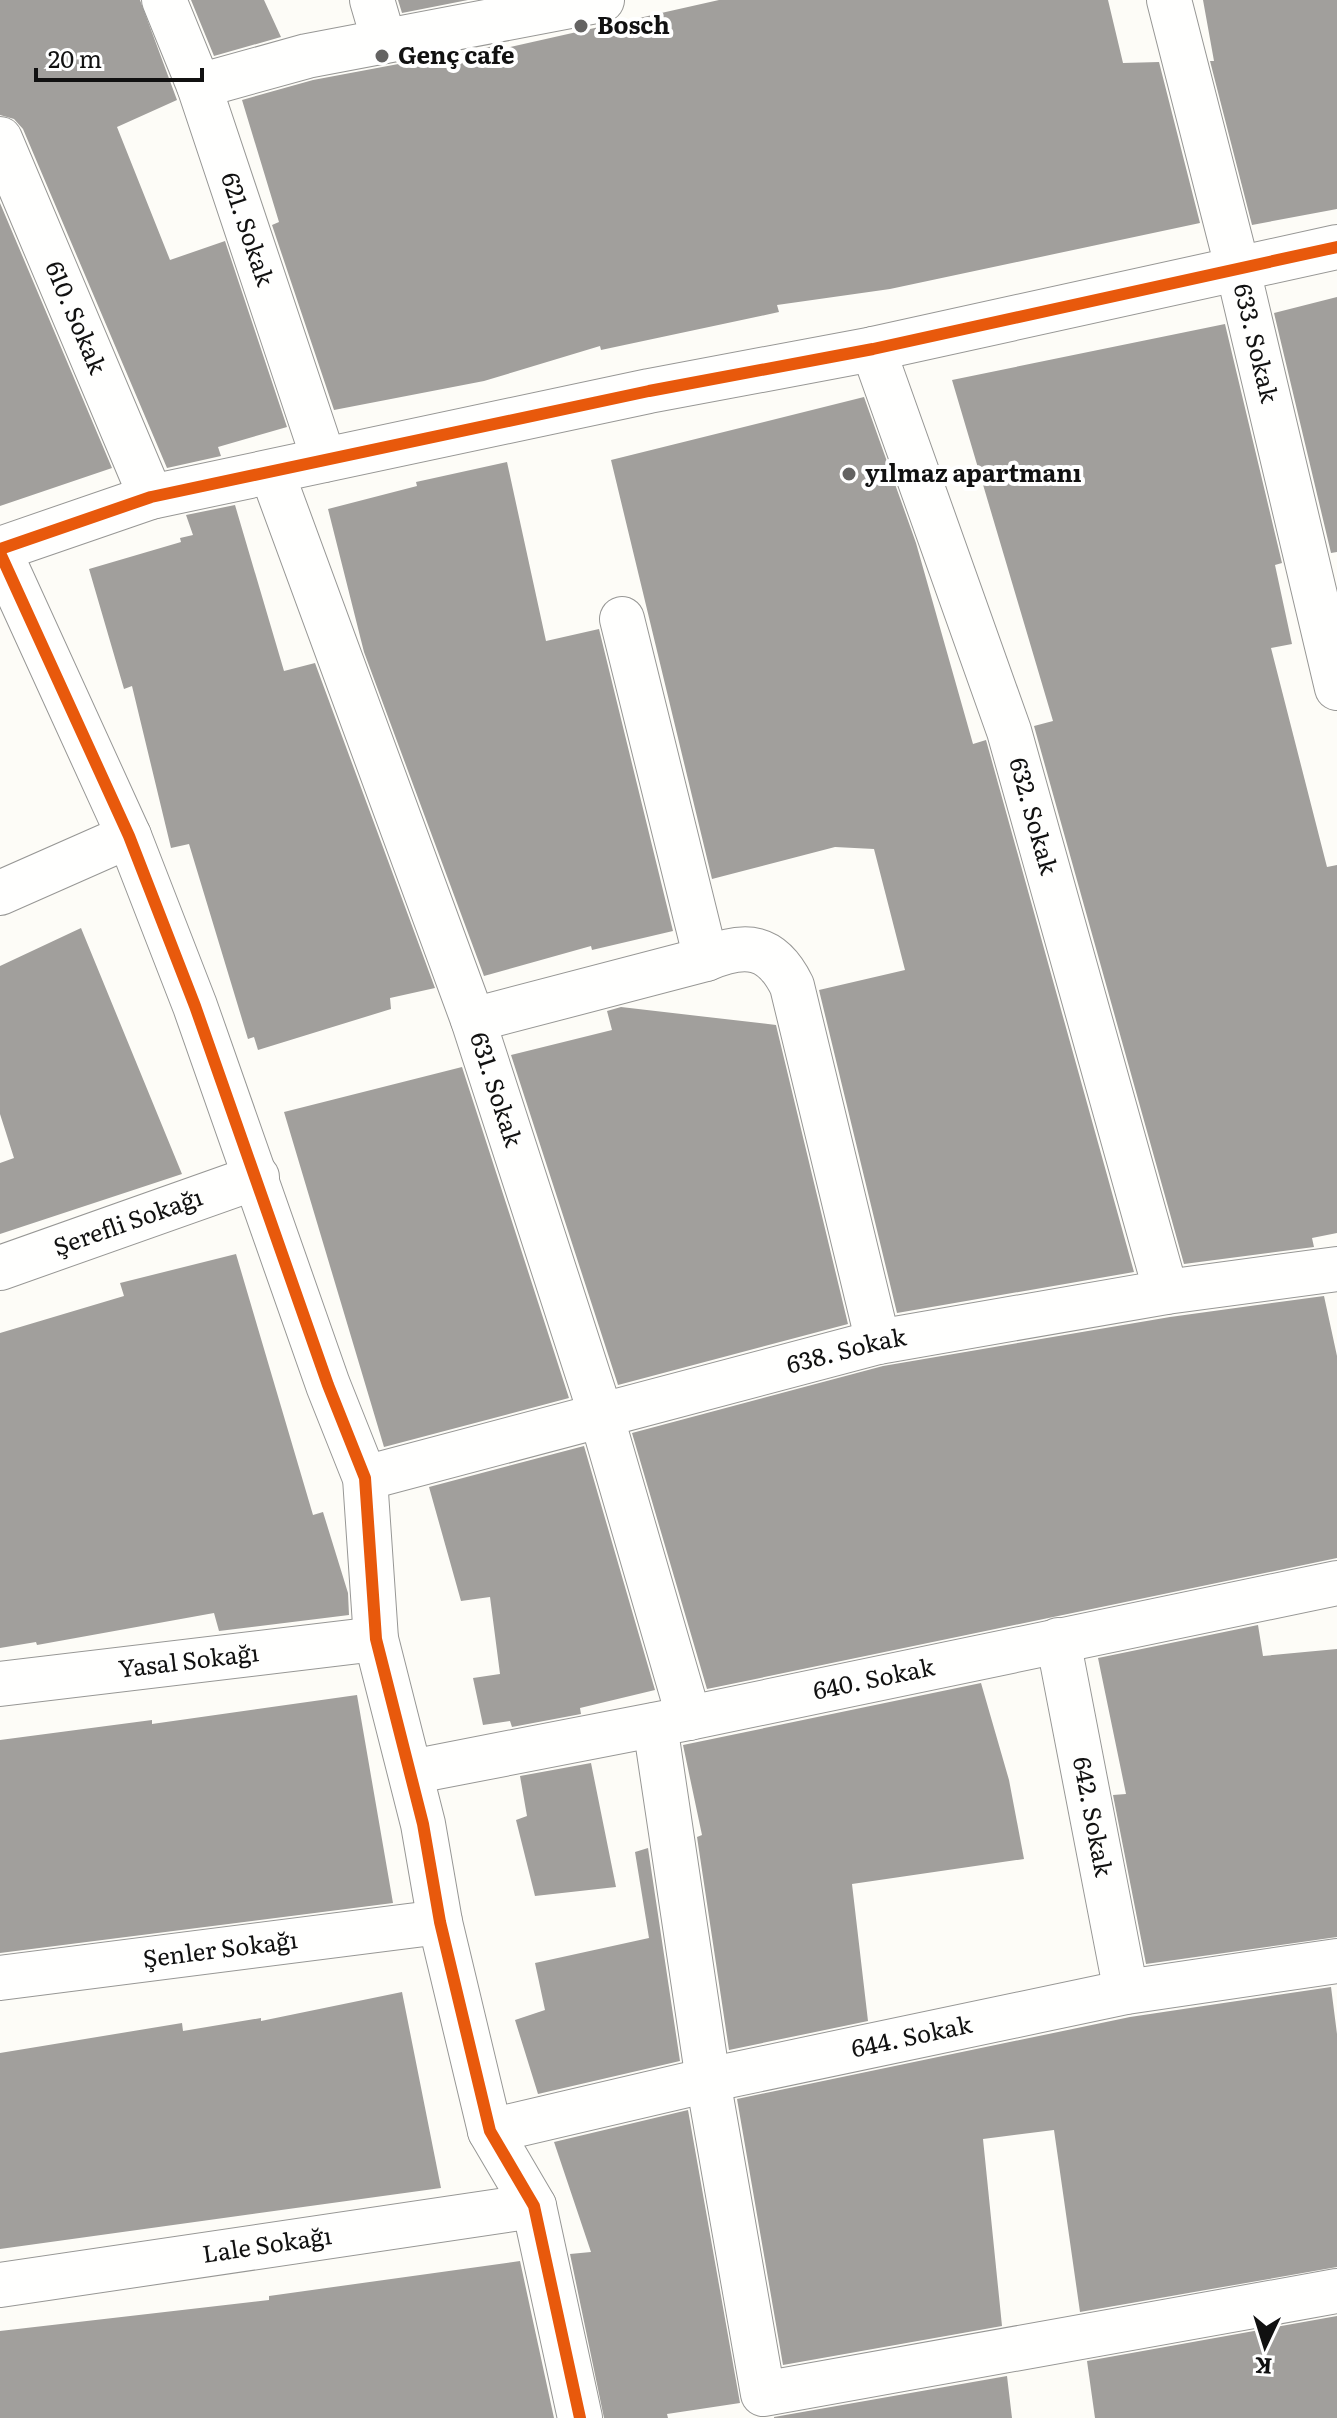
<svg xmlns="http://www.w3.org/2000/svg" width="1337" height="2418" font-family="Literata,serif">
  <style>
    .building { fill: #a19f9c }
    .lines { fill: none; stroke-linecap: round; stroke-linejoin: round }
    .minor-casing { stroke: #979795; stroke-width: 46 }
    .tertiary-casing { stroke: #979795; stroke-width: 46 }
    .minor { stroke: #fffffe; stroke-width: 44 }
    .tertiary { stroke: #fffffe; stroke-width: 44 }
    .cycleway-casing { stroke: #fff; stroke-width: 17 }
    .cycleway { stroke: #e8590c; stroke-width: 12 }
    .poi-dot { fill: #646362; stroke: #fff; stroke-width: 3 }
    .labels { text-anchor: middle; stroke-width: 8; stroke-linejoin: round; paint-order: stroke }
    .poi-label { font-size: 24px; font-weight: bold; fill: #111; stroke: #fff; text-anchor: start }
    .street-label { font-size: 24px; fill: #111; stroke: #fff }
  </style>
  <rect width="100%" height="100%" fill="#fdfcf7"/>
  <path class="building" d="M0,0H140L177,100L117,127L170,260L225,241L287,427L218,447L221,456L167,468L23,129L14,119L0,115Z
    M191,0H264L281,37L214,56Z
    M398,0H468L402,13Z
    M719,0H1108L1123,63L1159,62L1200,223L890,289L777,305L779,312L601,350L600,346L484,381L334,410L272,225L279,222L242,100L313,80L505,44L506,48Z
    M1203,0H1337V209L1252,225L1210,61H1214Z
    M0,203L112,468L0,506Z
    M1337,297V552L1331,553L1274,313Z
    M1225,324L1282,563L1275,565L1292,644L1271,648L1327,867L1337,865V1233L1312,1238L1314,1247L1184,1264L1034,726L1053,721L952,380Z
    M864,397L916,543L973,744L986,740L1134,1272L897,1313L819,990L905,970L874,849L835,847L712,879L611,460Z
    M507,462L546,641L599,629L673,931L592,950L591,946L484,976L364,652L328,509L417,486L416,482Z
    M235,505L284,671L315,663L435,988L390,998L391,1009L258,1050L254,1037L248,1039L189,844L171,848L132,686L124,689L89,569L181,542L180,538L193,535L186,515Z
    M81,928L182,1174L0,1234V1163L14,1158L0,1114V966Z
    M621,1007L776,1025L848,1324L618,1385L511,1055L612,1030L607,1011Z
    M462,1067L569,1398L384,1447L284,1112Z
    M236,1254L313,1515L323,1512L348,1593L349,1615L219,1631L214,1613L37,1645L36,1642L0,1648V1333L124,1296L120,1283Z
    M1324,1296L1337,1356V1558L707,1689L632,1433L883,1366L1170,1317Z
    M584,1446L655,1690L580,1708L581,1714L512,1727L510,1721L483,1725L473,1678L500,1674L490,1597L461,1601L429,1487Z
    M1258,1625L1263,1656L1337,1649V1937L1146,1964L1113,1795L1126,1794L1098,1658Z
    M981,1683L1009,1780L1024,1859L852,1884L868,2021L729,2050L697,1837L702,1835L683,1745Z
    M357,1695L393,1903L0,1953V1740L152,1720V1724Z
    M591,1763L616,1887L535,1896L516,1820L527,1816L520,1776Z
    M648,1848L680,2061L538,2094L515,2020L545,2010L535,1963L649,1938L635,1852Z
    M1331,1987L1337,2034V2267L1080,2312L1054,2130L983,2139L1002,2326L783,2365L737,2099L1130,2017Z
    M402,1992L441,2188L0,2249V2053L182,2023L183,2031L261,2018V2021Z
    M688,2110L740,2403L667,2414L668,2418H604L570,2254L591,2252L554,2142Z
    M520,2261L554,2418H0V2331L269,2300V2296Z
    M1337,2316V2418H1095L1087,2361Z
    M1007,2376L1012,2418H774V2417Z"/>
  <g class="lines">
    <g class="minor-casing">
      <g id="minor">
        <path id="s1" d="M164,0L199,86L324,460"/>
        <path d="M372,0L384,41"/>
        <path id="s2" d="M1169,0L1238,270L1337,688"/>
        <path d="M199,86L307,56L602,0"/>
        <path id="s3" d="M0,139L151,497"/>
        <path id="s4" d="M873,349L1009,731L1166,1292"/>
        <path id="s5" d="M272,473L473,1020L601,1415L689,1718"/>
        <path d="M0,553L129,836L195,1006L328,1385L365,1478L376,1639L423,1824L440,1922L490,2131L534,2206L580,2418"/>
        <path d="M622,619L706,959"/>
        <path d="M0,893L129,836"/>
        <path d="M473,1020L706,959C746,942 772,945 792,986L878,1342"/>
        <path id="s6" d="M0,1268L257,1177"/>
        <path id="s7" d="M365,1478L878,1342L1166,1292L1337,1269"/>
        <path id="s8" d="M1058,1640L1126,1992"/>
        <path id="s9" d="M0,1684L376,1639"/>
        <path d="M655,1725L708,2080L763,2394L1337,2291"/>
        <path id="s10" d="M411,1772L689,1718L1337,1583"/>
        <path id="s11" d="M0,1978L440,1922"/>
        <path id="s12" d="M490,2131L708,2080L1126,1992L1337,1961"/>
        <path id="s13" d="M0,2285L534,2206"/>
      </g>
    </g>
    <g class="tertiary-casing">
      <path id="tertiary" d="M0,549L151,497L649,391L873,349L1337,247"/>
    </g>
    <use href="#minor" class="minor"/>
    <use href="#tertiary" class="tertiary"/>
    <g class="cycleway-casing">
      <path id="cycleway" d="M0,549L151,497L649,391L873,349L1337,247
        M0,553L129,836L195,1006L328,1385L365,1478L376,1639L423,1824L440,1922L490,2131L534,2206L580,2418"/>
    </g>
    <use href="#cycleway" class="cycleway"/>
  </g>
  <g class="poi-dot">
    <circle cx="581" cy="26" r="8"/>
    <circle cx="382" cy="56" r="8"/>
    <circle cx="849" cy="474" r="8"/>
  </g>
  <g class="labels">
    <g class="poi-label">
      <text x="597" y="34">Bosch</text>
      <text x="398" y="64">Genç cafe</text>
      <text x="865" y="482">yılmaz apartmanı</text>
    </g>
    <g class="street-label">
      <text dy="8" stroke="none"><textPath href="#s1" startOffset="244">621. Sokak</textPath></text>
      <text dy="8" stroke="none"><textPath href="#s3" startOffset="194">610. Sokak</textPath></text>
      <text dy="8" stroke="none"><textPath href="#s2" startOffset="354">633. Sokak</textPath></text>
      <text dy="8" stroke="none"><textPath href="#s4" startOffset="494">632. Sokak</textPath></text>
      <text dy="8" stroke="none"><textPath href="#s5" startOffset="656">631. Sokak</textPath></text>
      <text dy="8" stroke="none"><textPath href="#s6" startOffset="136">Şerefli Sokağı</textPath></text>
      <text dy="8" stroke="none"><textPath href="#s7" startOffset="498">638. Sokak</textPath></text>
      <text dy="8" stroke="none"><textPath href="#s9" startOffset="190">Yasal Sokağı</textPath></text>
      <text dy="8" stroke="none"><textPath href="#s10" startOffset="472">640. Sokak</textPath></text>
      <text dy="8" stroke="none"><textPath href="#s8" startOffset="180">642. Sokak</textPath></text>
      <text dy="8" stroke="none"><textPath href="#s11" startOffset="222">Şenler Sokağı</textPath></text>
      <text dy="8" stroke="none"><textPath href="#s12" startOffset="432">644. Sokak</textPath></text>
      <text dy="8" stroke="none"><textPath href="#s13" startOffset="270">Lale Sokağı</textPath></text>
    </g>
  </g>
  <g transform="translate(1265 2346) rotate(184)" stroke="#ffffff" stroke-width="6" paint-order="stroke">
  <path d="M0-6L14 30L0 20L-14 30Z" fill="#111111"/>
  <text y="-12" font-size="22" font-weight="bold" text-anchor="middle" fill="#111111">K</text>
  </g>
  <path d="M36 68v12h166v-12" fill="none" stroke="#111111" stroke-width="4"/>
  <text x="48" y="68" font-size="24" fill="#111111" stroke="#ffffff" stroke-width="6" paint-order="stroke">20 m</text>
</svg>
